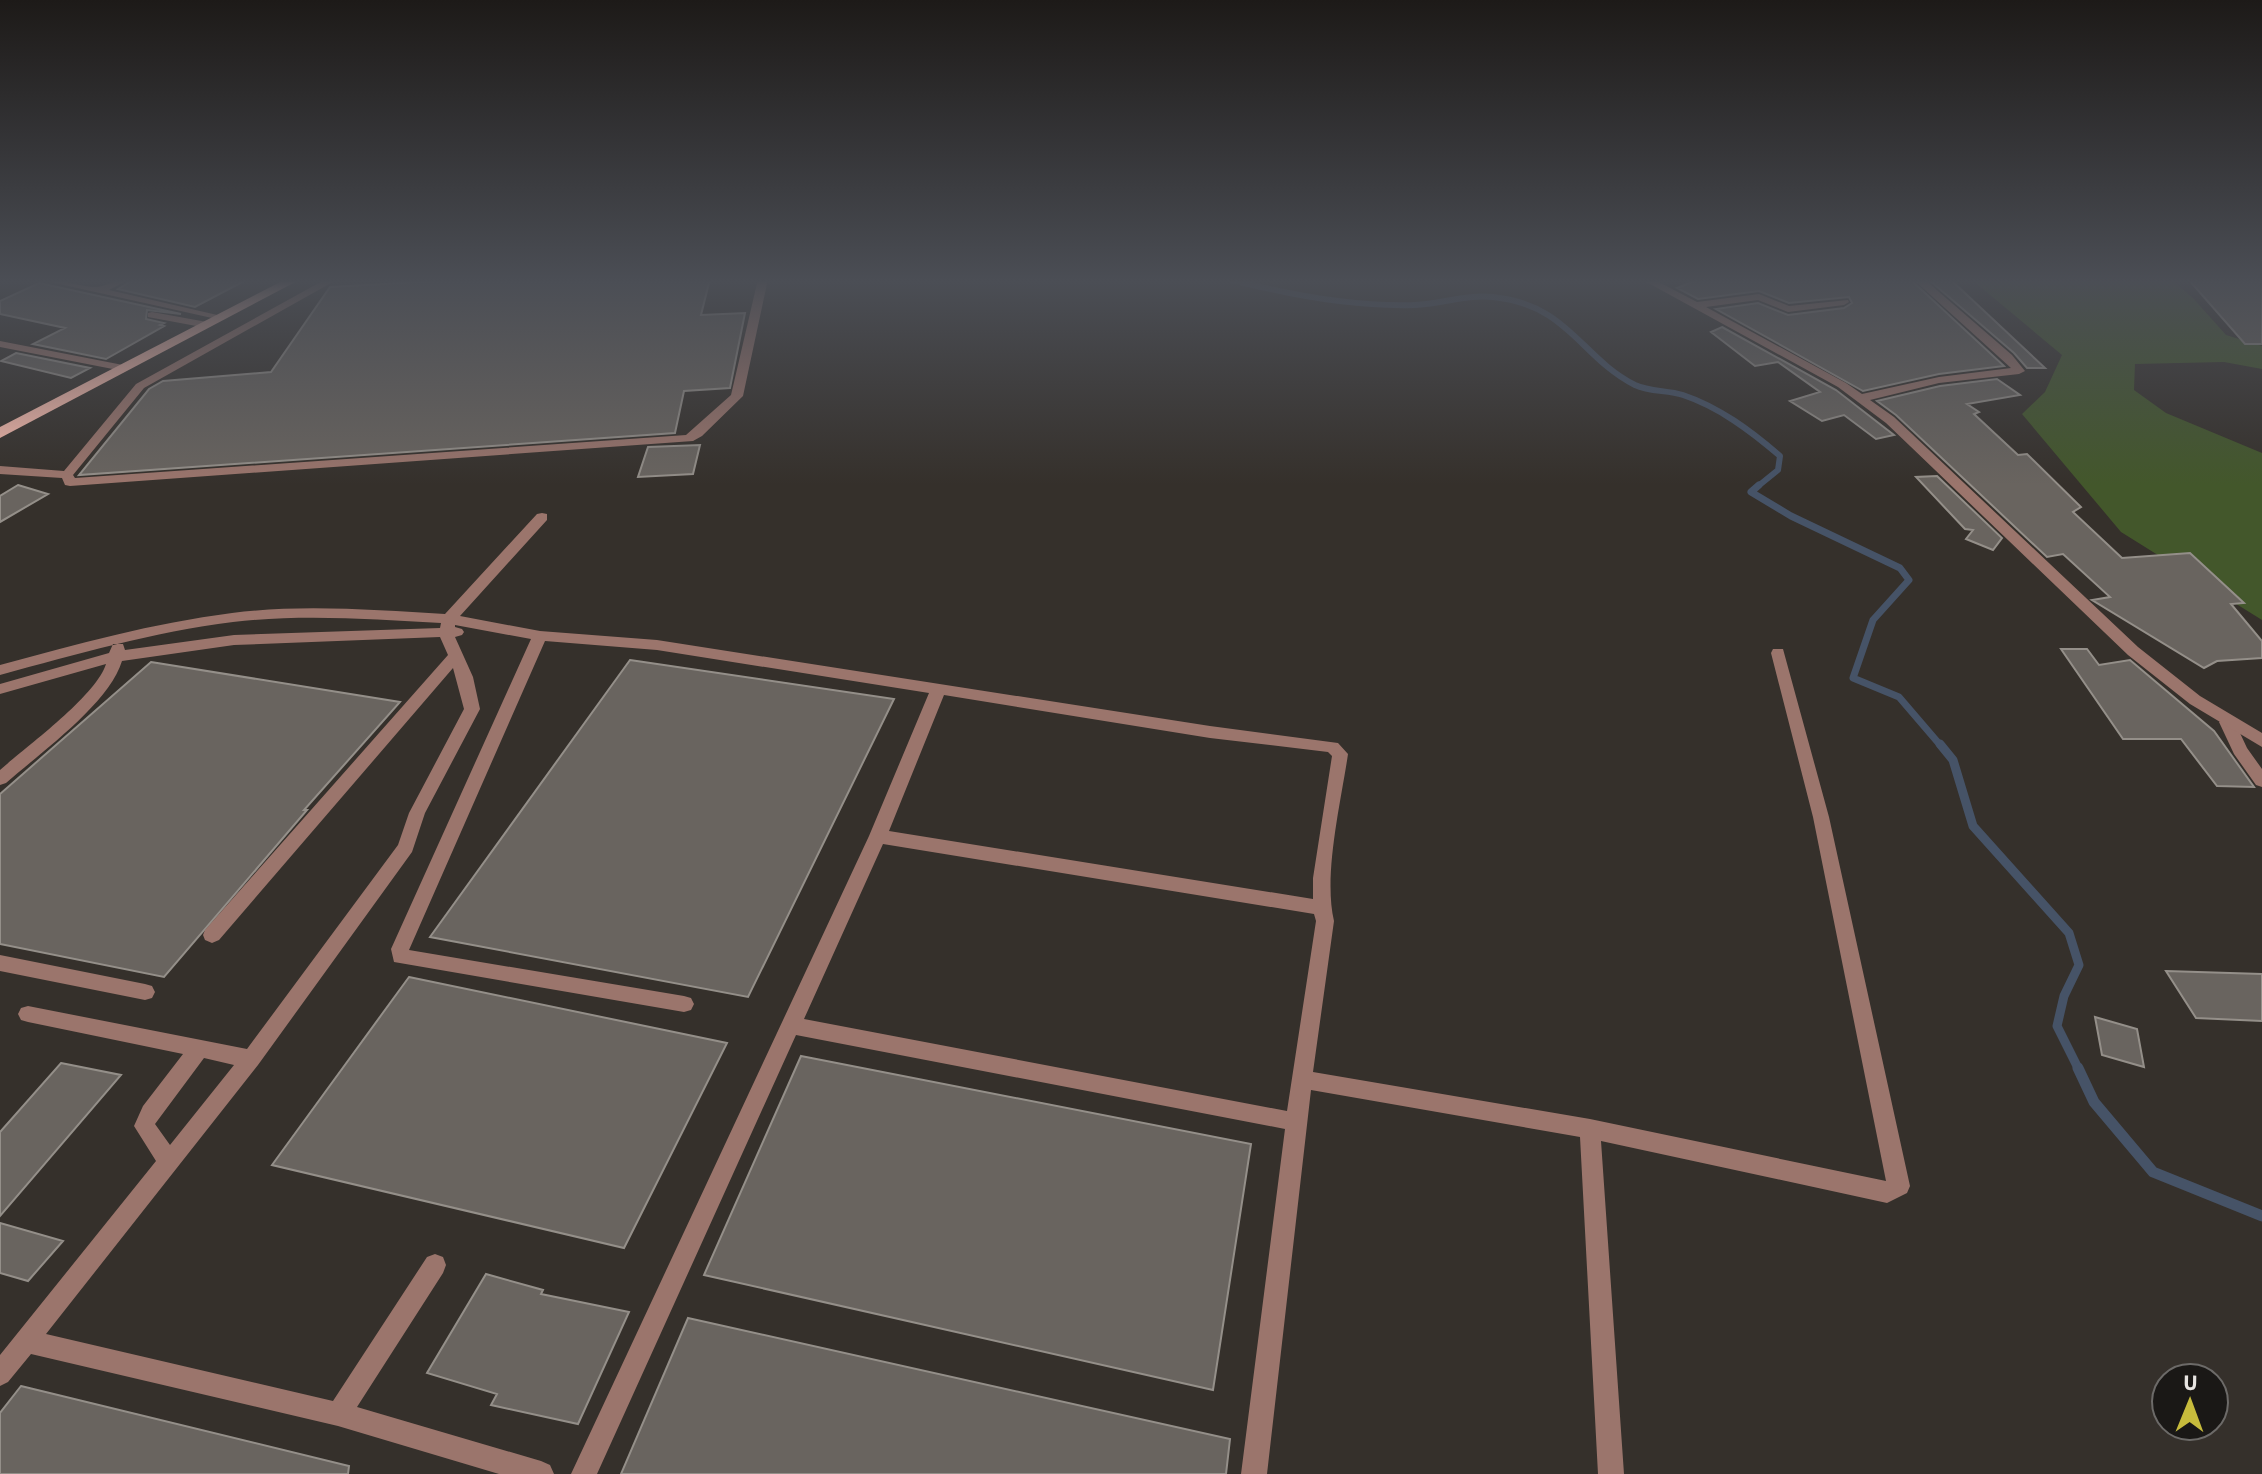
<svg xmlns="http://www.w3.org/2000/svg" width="2262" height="1474" font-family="'Source Sans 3',sans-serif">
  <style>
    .green { fill: #43572b }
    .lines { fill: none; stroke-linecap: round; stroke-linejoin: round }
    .stream-far3 { stroke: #465367; stroke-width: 6 }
    .stream-far2 { stroke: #465367; stroke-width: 7 }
    .stream-far1 { stroke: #465367; stroke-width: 9 }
    .stream { stroke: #465367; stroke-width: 11 }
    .building { fill: #69645f; stroke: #948f89; stroke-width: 2 }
    .lane { fill: #9b756c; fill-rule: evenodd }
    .street { fill: #9b756c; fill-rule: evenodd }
    .primary { fill: #fbbdae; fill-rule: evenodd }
  </style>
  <rect width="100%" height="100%" fill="#35302b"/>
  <path class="green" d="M1971,279H2170L2193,298L2226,335L2262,346V369L2224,362L2135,364L2134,390L2166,413L2262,453V620L2121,532L2022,414L2045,392L2062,355Z"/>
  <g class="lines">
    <path class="stream-far3" d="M1034,279H1114
      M1229,279C1289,295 1352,307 1415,305C1441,304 1467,294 1493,297C1569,305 1580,357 1635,385C1650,392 1667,390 1683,395C1719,407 1751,431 1780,456L1778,470L1757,487"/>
    <path class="stream-far2" d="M1759,485L1751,492L1791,516L1900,568L1909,580L1873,620L1853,678L1899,697L1941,746"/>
    <path class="stream-far1" d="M1940,744L1953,760L1973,826L2069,933L2079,965L2064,996L2057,1026L2079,1070"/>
    <path class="stream" d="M2078,1068L2094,1102L2153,1172L2262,1216"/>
  </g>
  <path class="building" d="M473,279H710L701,315L745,313L730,388L684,391L675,433L79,475L149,389L163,381L271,372L330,287Z
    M1700,279H1910L2004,366L1939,374L1863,391L1716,309L1758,303L1788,315L1844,308L1852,303L1849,297L1789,303L1759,291L1698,299L1677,288Z
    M1928,279H1950L2045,368H2027L2014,353Z
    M2188,279H2262V344H2245Z
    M133,280V279H248L195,307L118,289Z
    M39,283L181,314L147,310L146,319L164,323L160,325L164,326L106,359L33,344L65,328L0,314V301Z
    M1722,327L1836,390L1894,435L1876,439L1844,415L1822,421L1790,401L1820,392L1778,362L1755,366L1711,332Z
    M16,353L90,368L71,378L1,361Z
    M1997,379L2020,395L1967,404L1979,412L1974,414L2018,455L2027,454L2081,507L2073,512L2122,558L2190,553L2244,603L2231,604L2262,641V658L2217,661L2204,668L2092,600L2110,597L2063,554L2047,557L1896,415L1877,401L1940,386Z
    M700,445L693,474L638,477L648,447Z
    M1937,476L2002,538L1993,550L1966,539L1973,530L1965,529L1916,477Z
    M18,485L48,494L0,522V496Z
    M2061,649H2087L2099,665L2130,660L2214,731L2254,787L2217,786L2181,739H2123Z
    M630,660L894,699L748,997L430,937Z
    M151,662L400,702L304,810H307L164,977L0,944V794Z
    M2166,971L2262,974V1021L2196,1018Z
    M409,977L727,1043L624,1248L272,1165Z
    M2095,1017L2137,1029L2144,1067L2102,1055Z
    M801,1056L1251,1144L1213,1390L704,1275Z
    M61,1063L121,1075L0,1216V1132Z
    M0,1223L63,1241L28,1281L0,1273Z
    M486,1274L543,1290L541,1294L629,1312L578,1424L491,1405L497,1394L427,1373Z
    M688,1318L1230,1439L1226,1474H621Z
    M21,1386L349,1466L348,1474H0V1413Z"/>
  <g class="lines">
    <path class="lane" d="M326,279H338L144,388L73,475L75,478L686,435L731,395L758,279H768L743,396L702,436L693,441L70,486L65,485L62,478L0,474V466L64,471L136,384Z
      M152,312L207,322L212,325L207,328L148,317V313Z
      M0,341L123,365L129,368L123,371L0,347Z
      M542,513L547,514V520L460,616L540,631L657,640L1210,726L1338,743L1348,754C1341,802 1323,875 1334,921L1313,1072L1590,1119L1886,1181L1813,817L1771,653L1773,649H1783L1829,817L1910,1186L1907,1193L1887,1203L1601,1141L1624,1474H1598L1580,1137L1311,1090L1267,1474H1241L1285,1129L796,1035L597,1474H571L869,836L929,693L657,650L545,641L409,950L684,996L691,998L694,1004L691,1010L684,1012L394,962L391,949L531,639L455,625V627L462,629L464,632L462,635L455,637L473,677L480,709L425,813L412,852L258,1065L46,1334L333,1401L427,1257L435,1254L443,1257L446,1265L443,1273L357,1407L541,1461L550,1465L554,1474H499L338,1426L31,1354L8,1382L0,1386V1355L156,1161L134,1126L143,1106L183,1054L28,1022L21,1020L18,1014L21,1008L28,1006L247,1049L398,845L409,813L464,709L453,668L219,940L212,943L205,940L203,935L205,930L448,655L440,637L234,645L122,661C109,704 40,753 6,783L0,785V770C27,746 96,696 106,664L0,694V684L109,653L113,644H123L125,650L234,635L440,628L441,623C372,619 301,614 233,622C153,632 77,654 0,675V665C77,644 153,623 232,613C302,604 375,610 445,614L537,514ZM944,695L1210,738L1328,752L1332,756L1313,878V899L889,831ZM883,844L1314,914L1316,921L1287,1111L804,1019ZM204,1058L234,1065L170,1145L155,1124Z
      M2227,716L2233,718L2247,748L2262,769V787L2256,785L2234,754L2219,722Z
      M0,955L145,984L152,986L155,992L152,998L145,1000L0,971Z"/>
    <path class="street" d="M37,279C56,278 74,285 93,287C104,288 116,279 130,279L109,290L226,317L221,320Z
      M1641,279H1653L1697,302L1759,294L1789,306L1848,300L1849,302L1844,305L1788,312L1758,300L1706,307L1846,383L1862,394L1939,377L2011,368L1913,279H1924L2012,355L2025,371L2019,374L1939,383L1870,400L1894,417L2138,647L2200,696L2262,733V747L2190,704L2128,655L1886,423L1838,387Z"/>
    <path class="primary" d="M286,279H301L0,438V427Z"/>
  </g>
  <linearGradient id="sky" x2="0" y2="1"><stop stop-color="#1d1a18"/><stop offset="0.58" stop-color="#4b4e55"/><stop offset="1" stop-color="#4b4e55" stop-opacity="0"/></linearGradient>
  <rect width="2262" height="485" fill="url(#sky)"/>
  <g transform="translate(2190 1402) rotate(1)"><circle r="38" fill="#1a1816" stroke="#6c6a68" stroke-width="2"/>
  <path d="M0-6L14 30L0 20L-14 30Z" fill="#c7bb3c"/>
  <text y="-12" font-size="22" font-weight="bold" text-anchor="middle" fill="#e8e5e2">U</text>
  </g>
</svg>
